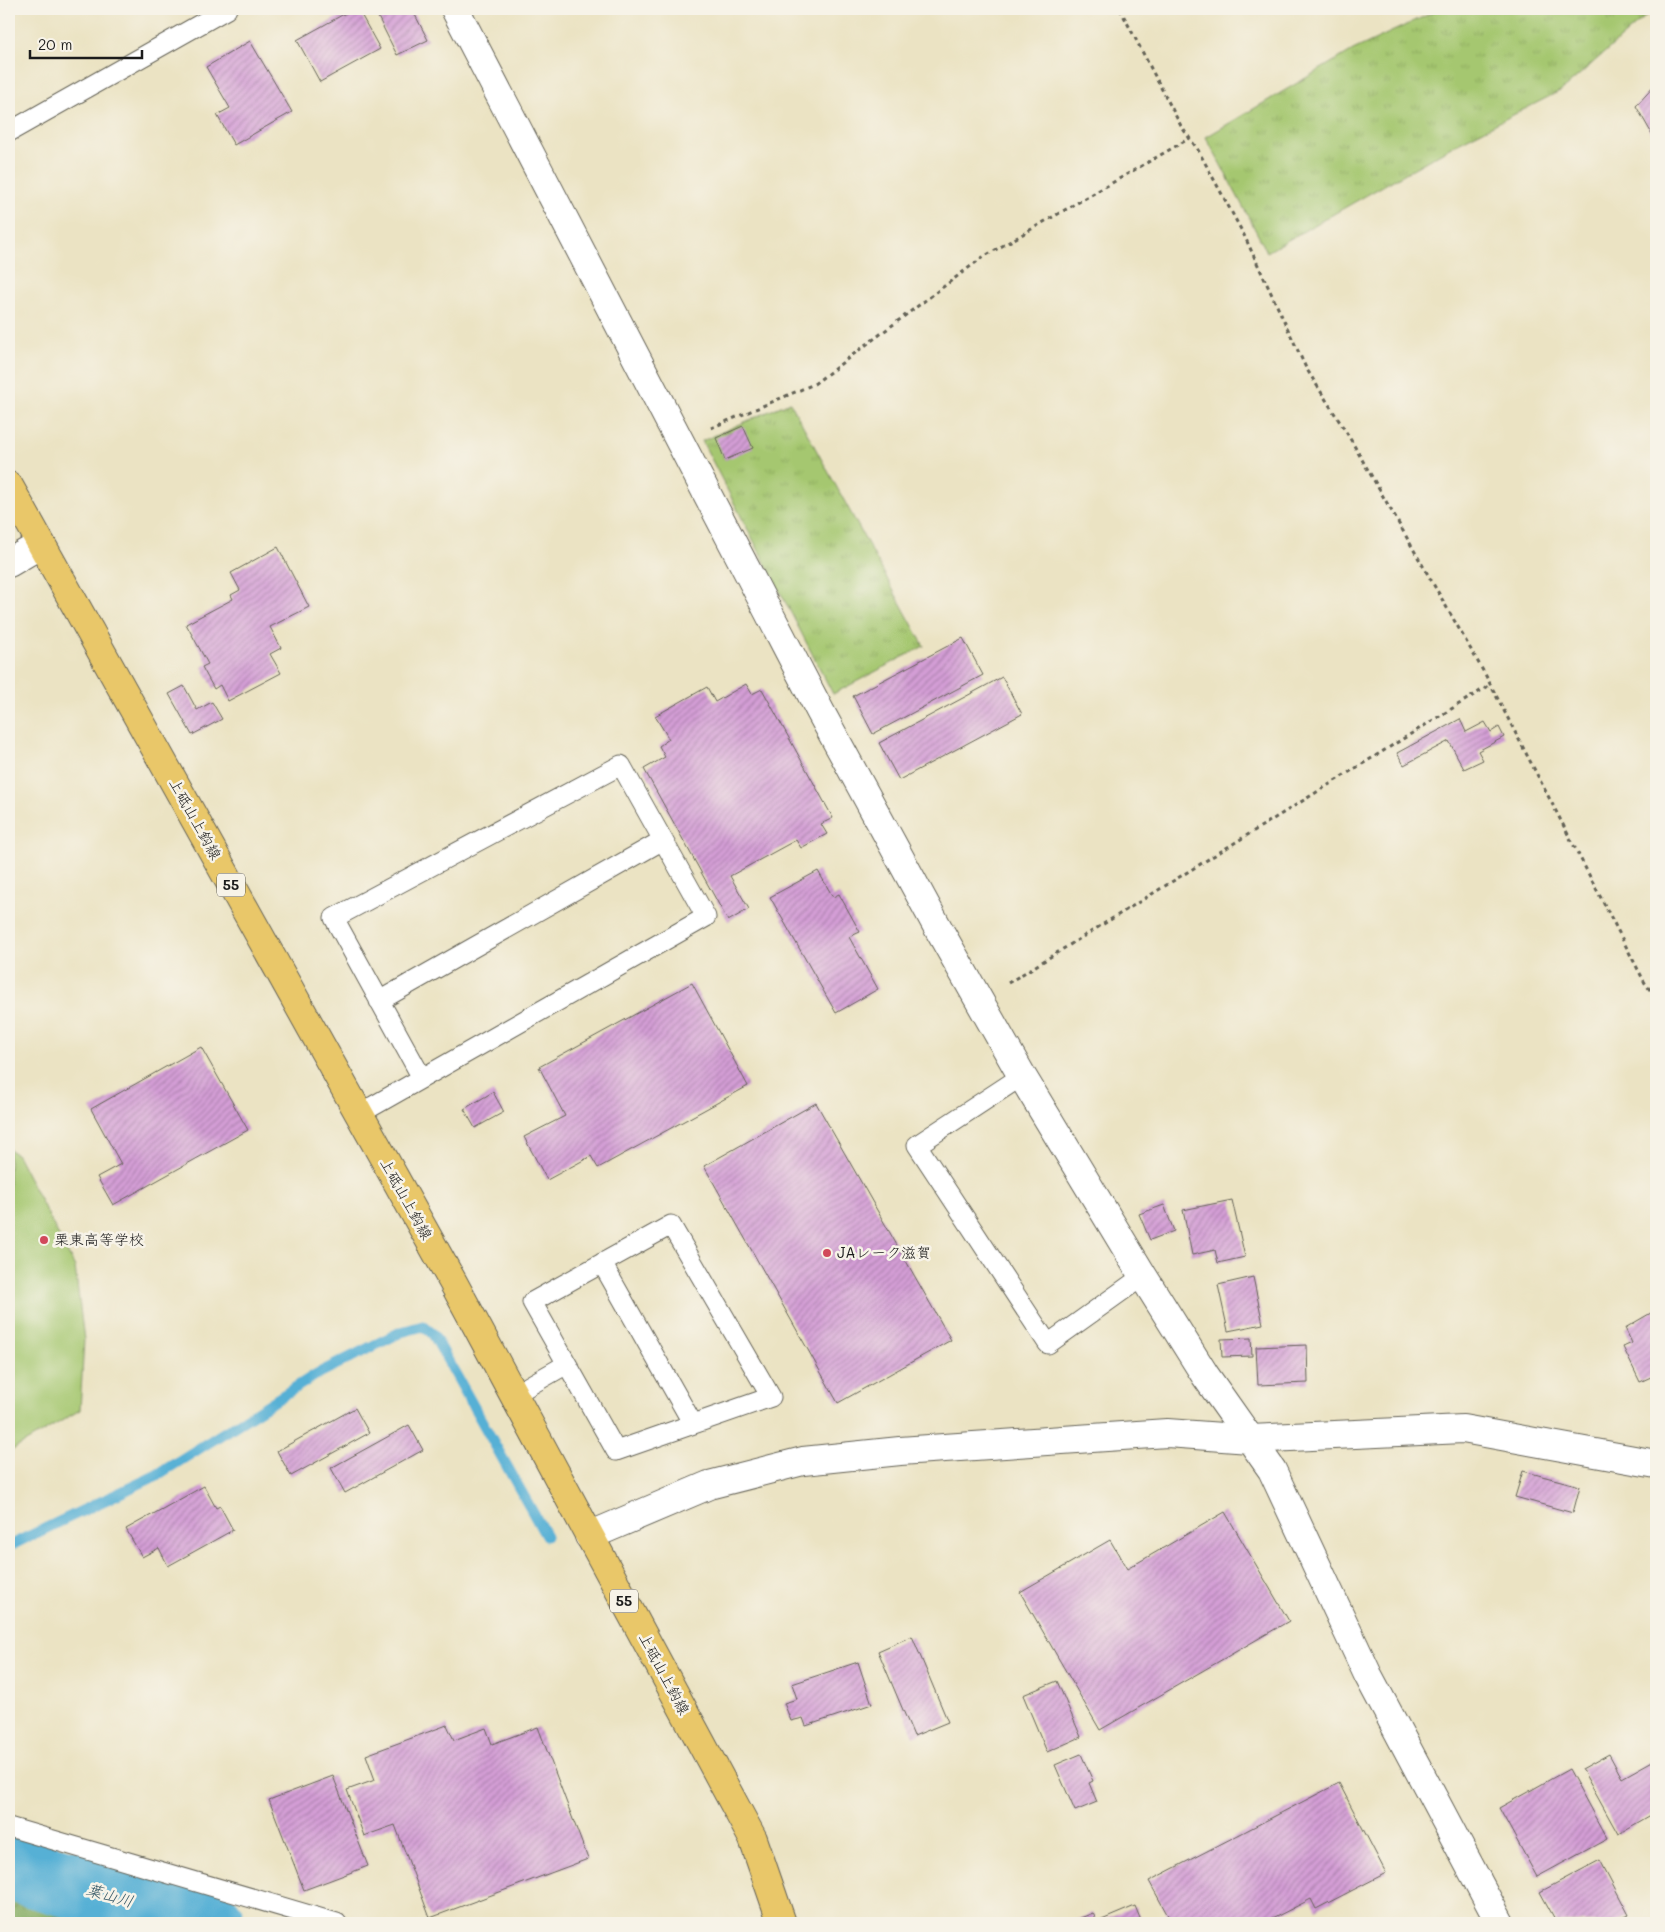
<svg xmlns="http://www.w3.org/2000/svg" width="1665" height="1932" font-family="Mali,'Klee One',sans-serif">
  <style>
    .grass { fill: url(#grass-tufts); stroke: #607246 }
    .forest { fill: url(#forest-crowns); stroke: #50643f }
    .pitch { fill: #a5c770; stroke: #607246 }
    .lines { fill: none; stroke-linecap: round; stroke-linejoin: round }
    .stream { stroke: #57b0d5; stroke-width: 11 }
    .river { stroke: #57b0d5; stroke-width: 68 }
    .building { fill: url(#building-hatch) }
    .service-casing { stroke: #646256; stroke-width: 21 }
    .minor-casing { stroke: #646256; stroke-width: 30 }
    .primary-casing { stroke: #646256; stroke-width: 30 }
    .path { stroke: #646256; stroke-width: 3; stroke-dasharray: 4 4; stroke-linecap: butt }
    .service { stroke: #fff; stroke-width: 19 }
    .minor { stroke: #fff; stroke-width: 28 }
    .primary { stroke: #e9c769; stroke-width: 28 }
    .poi-dot { fill: #d1495b; stroke: #f7f3e8; stroke-width: 2 }
    .labels { text-anchor: middle; stroke-width: 5; stroke-linejoin: round; paint-order: stroke }
    .shield { fill: #f7f3e8; stroke: #5e5c59; stroke-width: 1 }
    .shield-label { font-size: 14px; font-weight: bold; fill: #1c1c1c }
    .street-label { font-size: 15px; fill: #1c1c1c; stroke: #f7f3e8 }
    .poi-label { font-size: 15px; fill: #1c1c1c; stroke: #f7f3e8; text-anchor: start }
    .water-label { font-size: 16px; font-style: italic; fill: #345766; stroke: #f7f3e8 }
  </style>
  <defs>
    <pattern id="grass-tufts" width="24" height="20" patternUnits="userSpaceOnUse" patternTransform="scale(1.25)"><rect width="24" height="20" fill="#a5c770"/><path d="M3 7l-1-3M5 7V3M7 7l1-3M15 17l-1-3M17 17v-4M19 17l1-3" fill="none" stroke="#8daa60"/></pattern>
    <pattern id="forest-crowns" width="20" height="18" patternUnits="userSpaceOnUse" patternTransform="scale(1.25)"><rect width="20" height="18" fill="#84ac62"/><path d="M2 6a3 3 0 1 1 6 0M12 15a3 3 0 1 1 6 0" fill="none" stroke="#6b8b50"/></pattern>
    <pattern id="building-hatch" width="6" height="6" patternUnits="userSpaceOnUse" patternTransform="scale(1.25)"><rect width="6" height="6" fill="#d49ed6"/><path d="M-1 1l2-2M0 6l6-6M5 7l2-2" fill="none" stroke="#ab80ad"/></pattern>
  </defs>
  <rect width="100%" height="100%" fill="#f7f3e8"/>
  <filter id="ink" filterUnits="userSpaceOnUse"><feTurbulence type="fractalNoise" baseFrequency=".02" numOctaves="2"/><feDisplacementMap in="SourceGraphic" scale="10" xChannelSelector="R" yChannelSelector="G"/><feConvolveMatrix kernelMatrix="1 2 1 2 8 2 1 2 1" color-interpolation-filters="sRGB"/></filter>
  <filter id="wash" filterUnits="userSpaceOnUse"><feTurbulence type="fractalNoise" baseFrequency=".0096" numOctaves="4" result="noise"/><feDisplacementMap in="SourceGraphic" scale="20" xChannelSelector="R" yChannelSelector="G"/><feGaussianBlur stdDeviation="1.12" result="paint"/><feColorMatrix in="noise" values="0 0 0 0 0 0 0 0 0 0 0 0 0 0 0 0 0 1.4 0 .05"/><feComposite in="paint" operator="in"/></filter>
  <g filter="url(#wash)">
    <rect width="100%" height="100%" fill="#ebe3c3"/>
    <path class="grass" d="M1440,9H1654L1562,90L1460,142L1267,252L1206,137L1353,50Z
      M790,402L924,646L833,694L702,441Z"/>
    <path class="forest" d="M9,1896L17,1899L112,1923H9Z"/>
    <path class="pitch" d="M9,1149L17,1155L75,1267L84,1340L80,1410L9,1452Z"/>
    <g class="lines">
      <path class="stream" d="M9,1546L157,1475L317,1374L401,1332L423,1326L433,1334L546,1536"/>
      <path class="river" d="M9,1867L211,1923"/>
    </g>
    <g id="blocks">
      <path class="building" d="M353,9H358L380,49L320,82L297,40Z
        M384,9H412L428,40L397,55L376,13Z
        M250,41L292,112L234,145L217,115L230,108L206,67Z
        M1656,84V141L1636,106Z
        M743,426L753,448L725,460L716,438Z
        M278,547L309,607L270,627L281,648L270,654L281,673L228,701L220,685L214,689L202,667L208,664L186,624L233,599L231,595L240,590L231,573Z
        M963,638L983,675L873,734L853,696Z
        M1002,677L1022,714L899,780L879,743Z
        M746,684L752,694L762,689L833,818L821,824L827,834L801,848L796,840L730,876L749,909L728,921L644,769L665,757L659,746L669,739L655,716L707,687L715,702Z
        M184,686L197,710L212,702L222,719L192,735L169,694Z
        M1460,719L1466,732L1485,722L1491,732L1499,727L1504,737L1478,751L1483,760L1464,769L1449,741L1404,765L1397,753Z
        M818,871L833,897L839,894L860,932L849,937L878,989L836,1013L770,897Z
        M692,983L748,1086L598,1168L591,1156L547,1180L524,1137L565,1116L539,1067Z
        M201,1047L248,1130L113,1205L97,1177L121,1164L91,1109Z
        M493,1092L504,1112L475,1128L464,1109Z
        M816,1103L951,1340L838,1403L704,1166Z
        M1232,1200L1245,1257L1218,1263L1215,1250L1192,1255L1183,1210Z
        M1164,1205L1174,1231L1150,1240L1139,1214Z
        M1253,1277L1263,1324L1228,1331L1218,1285Z
        M1656,1310V1387L1651,1377L1640,1382L1623,1347L1632,1343L1625,1328Z
        M1251,1338L1252,1356L1222,1357L1221,1339Z
        M1307,1345L1308,1383L1258,1385L1256,1347Z
        M355,1408L369,1433L291,1476L277,1451Z
        M409,1425L423,1450L345,1493L331,1468Z
        M1523,1471L1580,1486L1573,1513L1515,1497Z
        M204,1486L216,1508L220,1506L233,1530L168,1566L159,1548L142,1557L126,1529Z
        M1225,1512L1289,1621L1100,1730L1020,1592L1110,1540L1127,1569Z
        M912,1636L948,1722L914,1736L878,1651Z
        M858,1662L872,1704L806,1726L803,1718L791,1721L784,1703L797,1699L792,1684Z
        M1057,1681L1081,1737L1047,1752L1023,1695Z
        M447,1725L454,1740L486,1728L492,1744L538,1727L588,1859L430,1918L395,1825L364,1836L347,1790L375,1780L366,1755Z
        M1081,1754L1093,1781L1089,1783L1097,1802L1075,1811L1055,1765Z
        M1609,1754L1622,1778L1656,1759V1812L1618,1834L1582,1769Z
        M1569,1769L1607,1839L1537,1877L1499,1808Z
        M333,1776L368,1866L304,1890L269,1800Z
        M1339,1783L1386,1873L1316,1909L1311,1899L1264,1923H1172L1149,1881Z
        M1600,1860L1629,1915L1613,1923H1557L1540,1892Z
        M1135,1906L1142,1923H1068L1093,1913L1097,1922Z"/>
    </g>
  </g>
  <g filter="url(#ink)">
    <use href="#blocks" fill-opacity="0" stroke="#646256" stroke-width="1"/>
    <g class="lines">
      <g class="service-casing">
        <path id="service" d="M9,132L227,9
          M379,1001L663,840
          M1022,1076L917,1145L1048,1344L1143,1276
          M359,1114L706,917L621,765L334,918L422,1078
          M602,1263L693,1424
          M513,1395L567,1364L532,1302L671,1225L771,1397L616,1451L567,1364
          M9,1827L337,1923"/>
      </g>
      <g class="minor-casing">
        <path id="minor" d="M455,9L820,711L938,928L1022,1076L1143,1276L1205,1375L1272,1470L1368,1675L1500,1923
          M9,563L41,544
          M589,1536L709,1485L803,1461L900,1451L1167,1433L1250,1439L1463,1429L1656,1464"/>
      </g>
      <g class="primary-casing">
        <path id="primary" d="M9,486L454,1284L753,1839L782,1923"/>
      </g>
      <path class="path" d="M1120,9L1181,126L1198,150L1244,235L1306,368L1348,435L1486,676L1645,983L1656,998
        M711,428L814,384L983,257L1190,138
        M1008,983L1490,685"/>
      <use href="#service" class="service"/>
      <use href="#minor" class="minor"/>
      <use href="#primary" class="primary"/>
    </g>
  </g>
  <g class="poi-dot">
    <circle cx="44" cy="1240" r="5"/>
    <circle cx="827" cy="1253" r="5"/>
  </g>
  <g class="labels">
    <g class="shield">
      <rect x="217" y="873.5" width="28" height="23" rx="4"/>
      <rect x="610" y="1589.5" width="28" height="23" rx="4"/>
    </g>
    <g class="shield-label">
      <text x="231" y="890">55</text>
      <text x="624" y="1606">55</text>
    </g>
    <g class="street-label">
      <text transform="translate(195 819) rotate(61)" y="5">上砥山上鈎線</text>
      <text transform="translate(406 1199) rotate(61)" y="5">上砥山上鈎線</text>
      <text transform="translate(664 1674) rotate(62)" y="5">上砥山上鈎線</text>
    </g>
    <g class="poi-label">
      <text x="54" y="1245">栗東高等学校</text>
      <text x="837" y="1258">JAレーク滋賀</text>
    </g>
    <g class="water-label">
      <text transform="translate(110 1895) rotate(16)" y="6">葉山川</text>
    </g>
  </g>
  <rect width="1665" height="1932" fill="none" stroke="#f7f3e8" stroke-width="30"/>
  <path d="M30 50v8h112v-8" fill="none" stroke="#1c1c1c" stroke-width="2.5"/>
  <text x="38" y="50" font-size="15" fill="#1c1c1c" stroke="#f7f3e8" stroke-width="4" paint-order="stroke">20 m</text>
</svg>
